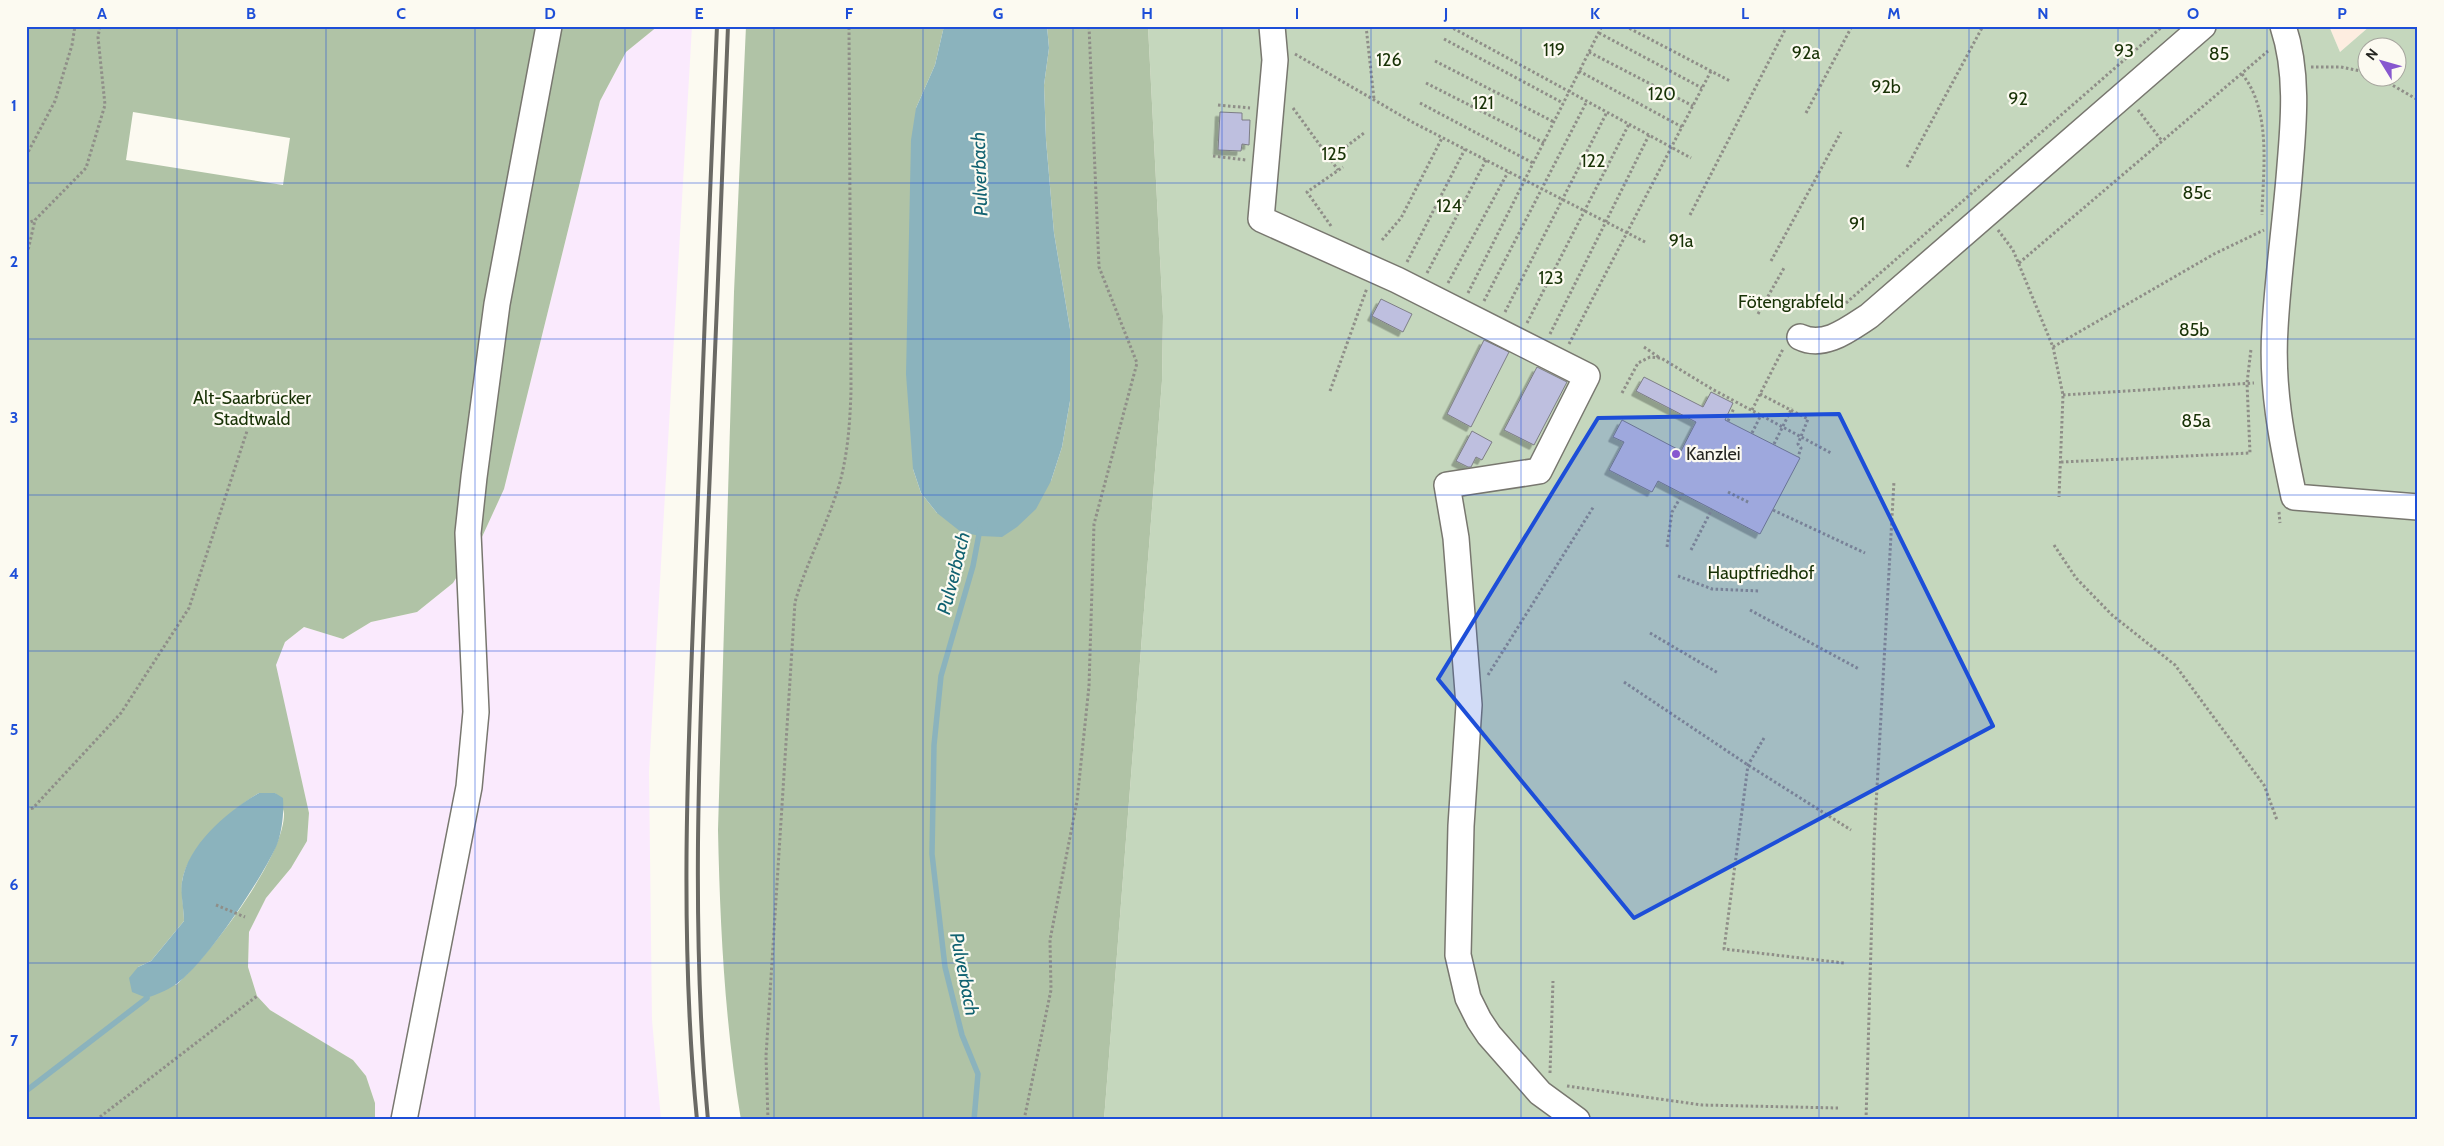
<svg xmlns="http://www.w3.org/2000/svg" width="2444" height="1146" font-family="Cabin,sans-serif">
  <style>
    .commercial { fill: #fdede0 }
    .industrial { fill: #faeafd }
    .green { fill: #c5d7bd; fill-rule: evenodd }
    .forest { fill: #b0c3a6; fill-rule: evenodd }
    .water { fill: #8bb3bd }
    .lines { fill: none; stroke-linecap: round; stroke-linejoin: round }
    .stream { stroke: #8bb3bd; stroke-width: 5.5 }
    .building { fill: #bebfdf; stroke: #7d7d85; filter: url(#shadow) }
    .minor-casing { stroke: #78776f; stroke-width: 28 }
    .path { stroke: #8f8e88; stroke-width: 3; stroke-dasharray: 2.5 2.5; stroke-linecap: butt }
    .minor { stroke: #fff; stroke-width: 25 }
    .rail { stroke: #6a6964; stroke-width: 4 }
    .marked { fill: #1d4ed8; fill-opacity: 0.2; stroke: #1d4ed8; stroke-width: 4; stroke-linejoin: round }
    .grid { fill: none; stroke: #1d4ed8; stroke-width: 1; stroke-opacity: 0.55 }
    .poi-dot { fill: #8757cf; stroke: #fcfaf1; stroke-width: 2 }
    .labels { text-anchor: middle; stroke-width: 4.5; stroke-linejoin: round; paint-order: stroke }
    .park-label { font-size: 18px; fill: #183206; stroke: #fcfaf1 }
    .poi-label { font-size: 18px; fill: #252521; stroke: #fcfaf1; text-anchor: start }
    .water-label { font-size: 19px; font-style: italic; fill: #116271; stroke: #fcfaf1 }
    .neatline { fill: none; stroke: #1d4ed8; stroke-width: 2 }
    .grid-label { font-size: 16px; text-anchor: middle; font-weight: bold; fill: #1d4ed8 }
  </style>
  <defs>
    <filter id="shadow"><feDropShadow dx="-4.5" dy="4.5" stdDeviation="0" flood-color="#0004"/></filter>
  </defs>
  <rect width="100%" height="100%" fill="#fcfaf1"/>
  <path class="commercial" d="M2329,26H2370L2340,52Z"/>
  <path class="industrial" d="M658,26H692L649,772L652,1020L661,1120H375V1103L366,1076L353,1060L270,1010L257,996L248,967L249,932L266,898L291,868L307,841L309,813L275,665L285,642L304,627L343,639L371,622L417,612L453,583L482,537L504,489L600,101L626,52Z"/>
  <path class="green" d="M1148,26H2329L2340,52L2370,26H2418V1120H1104L1162,381L1163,316ZM2366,48H2396V78H2366Z"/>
  <path class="forest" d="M26,26H658L626,52L600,101L504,489L482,537L453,583L417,612L371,622L343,639L304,627L285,642L276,665L309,813L307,841L291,868L266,898L249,932L248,967L257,996L270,1010L353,1060L366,1076L375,1103V1120H26ZM133,112L290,138L283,185L126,160ZM259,793H275C278,799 284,808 284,814C284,858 209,956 176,985L138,967L151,961L184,921C184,910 181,892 182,882C187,848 231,810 259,793Z
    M746,26H944L935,65L916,108L913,469L921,493L937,513L1051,481L1062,447L1070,401V329L1054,233L1046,140L1044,85L1049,48L1047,26H1148L1163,316L1162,381L1104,1120H741C725,1024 720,927 718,830L734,292Z"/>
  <path class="water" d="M944,26H1047L1049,48L1044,85L1046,140L1054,233L1070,329V401L1062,447L1051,481L1036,509L1017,527L1002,537L980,536L961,532L937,513L921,493L913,469L906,374L911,140L916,108L935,65Z
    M259,793H275L283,798C284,814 282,833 276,847C260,881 205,965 175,985C166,991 157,994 147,998L132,992L129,978L138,967L151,961L184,921C184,910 180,891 182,882C188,844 228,811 259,793Z"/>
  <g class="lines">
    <path class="stream" d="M26,1091L147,998
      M974,1120L978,1074L962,1035L945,967L932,854L934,745L941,676L973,566L980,529"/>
  </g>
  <path class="building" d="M1220,112L1242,113V120H1250L1249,145L1242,144L1241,151L1218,150Z
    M1381,299L1412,314L1403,332L1372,316Z
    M1484,340L1509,352L1471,427L1447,414Z
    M1537,367L1567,382L1534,445L1504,430Z
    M1644,377L1703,407L1711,392L1733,403L1725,420L1800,458L1760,534L1658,481L1652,492L1609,470L1624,442L1613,437L1622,420L1681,451L1696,422L1636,391Z
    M1472,431L1492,442L1482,460L1476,457L1471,467H1468L1456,461Z"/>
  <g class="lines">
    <g class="minor-casing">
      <path id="minor" d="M1272,26L1275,60L1261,219L1397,280L1587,376L1539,471L1447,485L1456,538L1469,705L1461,826L1458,955L1468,998L1479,1020L1489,1035L1540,1093L1577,1120
        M2283,26C2298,71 2294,120 2290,166C2286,220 2278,274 2275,328C2271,387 2282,441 2294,497L2418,507
        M1800,337C1824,349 1849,329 1869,316L2203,26
        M404,1120L469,787L476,712L468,533L474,477L497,304L549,26"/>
    </g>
    <path class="path" d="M1366,26L1374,99
      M1449,26L1691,158
      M1625,26L1730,81
      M1599,33L1702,88
      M1444,39L1563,103
      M1589,52L1693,106
      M1295,54L1414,123L1647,243
      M1435,61L1554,122
      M2311,67H2341L2366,72
      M1579,71L1682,127
      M2242,74C2272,111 2263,170 2262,215
      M2380,78L2418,100
      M1426,83L1544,143
      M1420,103L1533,163
      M1218,105L1250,108
      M1293,108L1338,170
      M2138,110L2162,141
      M1806,113L1852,26
      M26,156L55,101L72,45L75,26
      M1213,156L1246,160
      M1330,159L1364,133
      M1907,167L1983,26
      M1690,215L1787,26
      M26,224L35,220
      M1331,226L1307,192L1343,167
      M1998,230L2013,250L2053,347L2063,395L2059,497
      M1382,240L1401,218L1442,138
      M26,259L35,220L86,168L105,105L98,37L100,26
      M1771,261L1841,132
      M1407,262L1465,149
      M2019,263L2268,51
      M1427,273L1486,160
      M1448,283L1508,172
      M1468,293L1602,26
      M1484,301L1587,101
      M1846,303L2163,26
      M1505,312L1607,112
      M1758,314L1784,268
      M1527,323L1629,124
      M1550,334L1649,135
      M1569,344L1711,71
      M1644,347L1660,358
      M2053,347L2214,254L2264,230
      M1330,391L1367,288
      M1622,393L1638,363L1650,357L1661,358L1712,389L1831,453
      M1760,394L1808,419L1798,444L1801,448L1798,457
      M2063,395L2254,383
      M1752,410L1783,349
      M1728,421L1734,408
      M1752,433L1761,415
      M1774,444L1792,408
      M2061,462L2250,453L2247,383L2251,349
      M1728,492L1750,503
      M1773,510L1865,553
      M2279,512L2280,523
      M2054,545L2076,578L2112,615L2175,665L2264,785L2277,820
      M1667,547L1672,512L1683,493
      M1691,550L1712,509
      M1678,576L1712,589L1760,591
      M1750,610L1859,669
      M1650,633L1718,673
      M1488,675L1594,506
      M1624,682L1748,765L1851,830
      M1764,738L1748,765L1724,949L1844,963
      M26,810L33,808L121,713L189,608L247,431
      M216,905L245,917
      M1550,1073L1553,981
      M1567,1086L1702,1105L1838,1108
      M96,1120L257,996
      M768,1120L766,1056L795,602C807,561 828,523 840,482C848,452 850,422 851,391L849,26
      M1024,1120L1051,990L1050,940L1077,801L1089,686L1094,524L1137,363L1099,267L1089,26
      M1866,1120L1874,842L1894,481"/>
    <use href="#minor" class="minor"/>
    <path class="rail" d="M697,1120C680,946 687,772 694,598C701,407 709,217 717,26
      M708,1120C691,935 699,750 706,565C714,385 721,206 728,26"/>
  </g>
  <path class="marked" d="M1839,414L1993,726L1634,918L1438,679L1598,418Z"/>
  <path class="grid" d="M177,26V1120M326,26V1120M475,26V1120M625,26V1120M774,26V1120M923,26V1120M1073,26V1120M1222,26V1120M1371,26V1120M1521,26V1120M1670,26V1120M1819,26V1120M1969,26V1120M2118,26V1120M2267,26V1120M26,183H2418M26,339H2418M26,495H2418M26,651H2418M26,807H2418M26,963H2418"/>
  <circle class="poi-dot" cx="1676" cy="454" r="5"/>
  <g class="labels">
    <g class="park-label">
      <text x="1554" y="56">119</text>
      <text x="2124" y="57">93</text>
      <text x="1806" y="59">92a</text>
      <text x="2219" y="60">85</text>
      <text x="1389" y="66">126</text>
      <text x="1886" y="93">92b</text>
      <text x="1662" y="100">120</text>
      <text x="2018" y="105">92</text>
      <text x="1483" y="109">121</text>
      <text x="1334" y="160">125</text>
      <text x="1593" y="167">122</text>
      <text x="2197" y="199">85c</text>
      <text x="1449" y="212">124</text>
      <text x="1857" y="230">91</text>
      <text x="1681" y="247">91a</text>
      <text x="1551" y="284">123</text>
      <text x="1791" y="308">Fötengrabfeld</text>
      <text x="2194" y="336">85b</text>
      <text x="252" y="404">Alt-Saarbrücker<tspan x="252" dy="21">Stadtwald</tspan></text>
      <text x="2196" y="427">85a</text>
      <text x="1761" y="579">Hauptfriedhof</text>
    </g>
    <g class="poi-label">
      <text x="1686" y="460">Kanzlei</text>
    </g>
    <g class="water-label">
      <text transform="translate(979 174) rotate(-92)" y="7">Pulverbach</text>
      <text transform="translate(953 573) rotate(-76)" y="7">Pulverbach</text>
      <text transform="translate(965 974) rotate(79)" y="7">Pulverbach</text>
    </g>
  </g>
  <rect width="2444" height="1146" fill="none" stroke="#fcfaf1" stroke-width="55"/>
  <g transform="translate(2382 62) rotate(307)"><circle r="24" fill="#fcfaf1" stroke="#a6a59e"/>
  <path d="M0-4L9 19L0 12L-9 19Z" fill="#8757cf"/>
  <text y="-8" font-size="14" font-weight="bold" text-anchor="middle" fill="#252521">N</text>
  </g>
  <rect x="28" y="28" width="2388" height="1090" class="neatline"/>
  <g class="grid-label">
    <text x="102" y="19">A</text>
    <text x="251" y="19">B</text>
    <text x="401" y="19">C</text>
    <text x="550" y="19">D</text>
    <text x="699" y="19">E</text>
    <text x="849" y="19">F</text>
    <text x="998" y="19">G</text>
    <text x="1147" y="19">H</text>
    <text x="1297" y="19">I</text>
    <text x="1446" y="19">J</text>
    <text x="1595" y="19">K</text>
    <text x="1745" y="19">L</text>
    <text x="1894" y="19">M</text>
    <text x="2043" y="19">N</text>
    <text x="2193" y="19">O</text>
    <text x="2342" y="19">P</text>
    <text x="14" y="111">1</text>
    <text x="14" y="267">2</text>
    <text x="14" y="423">3</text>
    <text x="14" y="579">4</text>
    <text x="14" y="735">5</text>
    <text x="14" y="890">6</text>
    <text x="14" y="1046">7</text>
  </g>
</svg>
